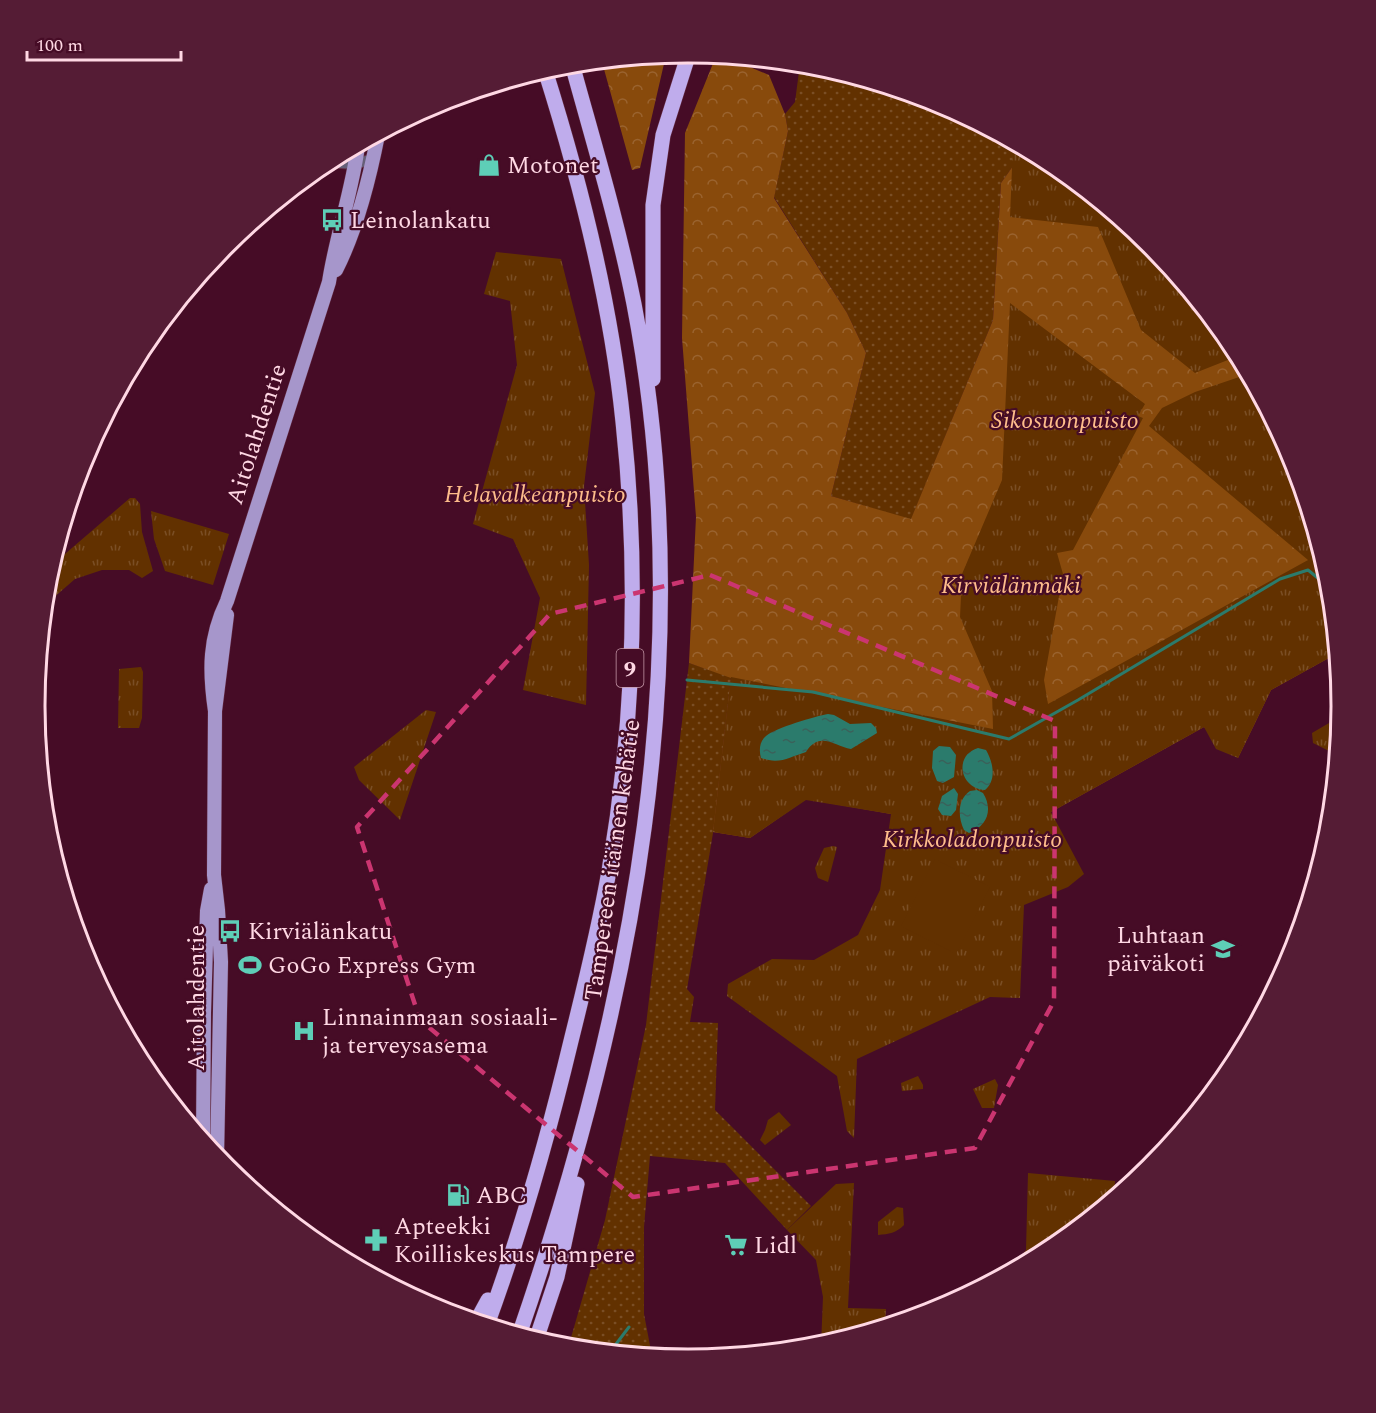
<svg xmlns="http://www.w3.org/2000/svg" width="1376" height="1413" font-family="Spectral,serif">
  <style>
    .grass { fill: url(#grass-dots) }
    .forest { fill: url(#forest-crowns) }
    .park { fill: url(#park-tufts) }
    .pitch { fill: #623100 }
    .water { fill: url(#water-ripples) }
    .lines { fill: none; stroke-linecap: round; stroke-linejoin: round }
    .stream { stroke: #2b7b6c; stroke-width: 3 }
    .minor-casing { stroke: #642d44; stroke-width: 12 }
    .major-casing { stroke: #642d44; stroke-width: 15 }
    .highway-casing { stroke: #642d44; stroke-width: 16 }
    .minor { stroke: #665f78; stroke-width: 10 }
    .major { stroke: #a696cb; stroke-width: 14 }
    .highway { stroke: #bfacec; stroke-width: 15 }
    .marked { fill: none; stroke: #cb3570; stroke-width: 4.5; stroke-dasharray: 12 8; stroke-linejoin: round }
    .labels { text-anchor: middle; stroke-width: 4.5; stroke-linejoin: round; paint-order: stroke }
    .shield { fill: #460c26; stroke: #c89bab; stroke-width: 1.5 }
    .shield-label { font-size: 22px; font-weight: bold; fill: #ffd8e4 }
    .poi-label { font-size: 24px; fill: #ffd8e4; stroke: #460c26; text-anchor: start }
    .park-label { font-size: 24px; font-style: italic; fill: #febd8b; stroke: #460c26 }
    .street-label { font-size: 24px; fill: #ffd8e4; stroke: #460c26 }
    .rim { fill: none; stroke: #ffd8e4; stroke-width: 3 }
  </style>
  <defs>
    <pattern id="grass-dots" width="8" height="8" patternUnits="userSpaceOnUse" patternTransform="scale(1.5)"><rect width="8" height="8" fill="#623100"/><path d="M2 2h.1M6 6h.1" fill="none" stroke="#7a4e25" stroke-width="1.8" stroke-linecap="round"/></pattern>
    <pattern id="forest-crowns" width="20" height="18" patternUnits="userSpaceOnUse" patternTransform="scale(1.5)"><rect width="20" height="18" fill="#884a0c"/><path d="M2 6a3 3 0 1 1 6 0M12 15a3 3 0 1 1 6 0" fill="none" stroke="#9a632f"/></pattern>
    <pattern id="park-tufts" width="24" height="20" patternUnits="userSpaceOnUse" patternTransform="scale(1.5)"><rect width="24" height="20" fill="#623100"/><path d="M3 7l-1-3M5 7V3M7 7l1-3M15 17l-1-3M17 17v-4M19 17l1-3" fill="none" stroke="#7a4e25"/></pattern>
    <pattern id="water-ripples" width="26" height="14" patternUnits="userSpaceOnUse" patternTransform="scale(1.5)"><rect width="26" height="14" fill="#2b7b6c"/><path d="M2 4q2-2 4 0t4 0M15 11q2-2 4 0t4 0" fill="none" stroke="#3a615a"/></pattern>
  </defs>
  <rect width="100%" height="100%" fill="#460c26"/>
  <path class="grass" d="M800,64L816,66L938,103L1025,149L1001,183L993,320L911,520L831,496L866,353L847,313L774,197L788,131L785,114L795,102Z
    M689,663L731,677L713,833L687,989L694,997L690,1022L718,1023L715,1110L811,1206L787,1230L725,1163L650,1156L644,1227V1314L652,1356L568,1348L605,1220L646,1025Z"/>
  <path class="forest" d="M666,55L640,168L632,170L602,62Z
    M716,56L726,57L769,75L785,114L788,131L774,198L847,313L866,353L831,496L911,519L993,320L1001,183L1025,149L1051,163L1232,344L1292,457L1329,579L1336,654L1271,690L1238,758L1220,743L1204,727L1051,812L891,814L806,799L750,838L713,832L731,678L689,663L696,517L682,338L685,133Z"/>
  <path class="park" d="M1013,143L1051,163L1150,245L1232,344L1238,356L1195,373L1141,330L1098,227L1010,217Z
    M496,252L561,259L595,393L584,486L589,565L586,705L523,690L540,598L513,539L473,524L517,365L510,301L484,294Z
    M1010,303L1145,404L1138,416L1143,418L1073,550L1057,553L1063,574L1044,680L1048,704L1308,560L1149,426L1162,408L1195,392L1248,374L1292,457L1329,579L1336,654L1271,690L1238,758L1216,749L1204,727L1051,812L1084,874L1068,887L1024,905L1020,998L990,997L857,1059L854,1138L847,1131L837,1076L727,996L728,984L772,959L814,960L858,935L880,890L891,814L806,800L750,838L713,832L731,677L993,729L992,691L960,617L962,574L1002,480Z
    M130,498H135L140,504L142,532L153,571L142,578L129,570H102L75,579L44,606L47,579L51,566Z
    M151,511L229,534L213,585L165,571L154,539Z
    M141,667L143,672L142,718L139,728H118L119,669Z
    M426,710L436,712L400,820L359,780L354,767Z
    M1341,716L1337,755L1313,743L1312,733Z
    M833,846L837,847L828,882L818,878L815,868L824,848Z
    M918,1076L923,1085V1089L902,1091L901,1083Z
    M995,1079L998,1085L994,1108H982L973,1089Z
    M779,1112L791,1125L765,1145L760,1140L765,1130L768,1120Z
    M1028,1173L1115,1181L1114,1193L1107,1204L1051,1250L1013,1270V1267L1026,1250Z
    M854,1183L848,1308L886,1309L885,1326L821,1346L823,1297L816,1260L787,1230L836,1184Z
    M897,1207L903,1208L904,1225C896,1233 889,1234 878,1235V1222Z"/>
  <path class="pitch" d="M935,859L990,887L956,954L901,926Z"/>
  <path class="water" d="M828,714L834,715L850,724L871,723L876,728L877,733L851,749C835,747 820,730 806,752C789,757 780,765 761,758C759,751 759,742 766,736C775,728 816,716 828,714Z
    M939,746L950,747L956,755L954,777L943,783L937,781L932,768L933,751Z
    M978,748L986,750C993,762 997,780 985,790C959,788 954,755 978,748Z
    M954,788L958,794L956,810L951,816L942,815L938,809L942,796Z
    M970,791L977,790L983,793C993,809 988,826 969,833L964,830C958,817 957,800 970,791Z"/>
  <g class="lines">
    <path class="stream" d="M687,680L813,692L1009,739L1078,700L1280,579L1308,570L1330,588
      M610,1352L629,1327"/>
    <g class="minor-casing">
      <path id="minor" d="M326,162L355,164L373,159"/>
    </g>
    <g class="major-casing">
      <path id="major" d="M336,270C357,229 369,181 378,135
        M215,711C209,670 209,638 227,601L329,282C336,236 352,192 358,146
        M203,1141L204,1013L207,911L211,889
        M217,1157L221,962L218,910L214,875L215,711L227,615"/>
    </g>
    <g class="highway-casing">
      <path id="highway" d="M653,379V205L663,135L689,53
        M476,1322L488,1300
        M487,1325C521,1232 548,1137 571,1041C585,985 599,928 609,871C634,724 639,571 623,422C611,303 581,184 545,70
        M519,1335C633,1005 701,652 634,304C618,223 594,144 572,64
        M536,1340L557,1277L577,1184"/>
    </g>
    <use href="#minor" class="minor"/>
    <use href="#major" class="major"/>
    <use href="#highway" class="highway"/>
  </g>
  <path class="marked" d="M710,575L1055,721L1054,1001L975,1148L633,1197L420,1020L357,827L550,614Z"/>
  <defs>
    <g id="shop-bare" transform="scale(1.8)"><path d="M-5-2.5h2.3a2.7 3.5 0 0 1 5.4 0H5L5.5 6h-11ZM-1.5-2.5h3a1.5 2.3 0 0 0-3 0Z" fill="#5eceb7" stroke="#460c26" stroke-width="2.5" paint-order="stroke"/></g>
    <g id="bus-bare" transform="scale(1.8)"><path d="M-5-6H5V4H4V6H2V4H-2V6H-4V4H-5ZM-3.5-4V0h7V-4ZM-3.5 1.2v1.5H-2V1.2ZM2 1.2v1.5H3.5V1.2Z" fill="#5eceb7" stroke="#460c26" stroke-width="2.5" paint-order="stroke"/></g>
    <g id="school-bare" transform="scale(1.8)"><path d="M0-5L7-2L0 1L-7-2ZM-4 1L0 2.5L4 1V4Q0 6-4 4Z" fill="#5eceb7" stroke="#460c26" stroke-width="2.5" paint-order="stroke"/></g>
    <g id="stadium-bare" transform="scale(1.8)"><path d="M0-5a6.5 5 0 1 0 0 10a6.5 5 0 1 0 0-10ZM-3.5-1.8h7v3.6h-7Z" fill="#5eceb7" stroke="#460c26" stroke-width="2.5" paint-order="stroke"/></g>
    <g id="hospital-bare" transform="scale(1.8)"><path d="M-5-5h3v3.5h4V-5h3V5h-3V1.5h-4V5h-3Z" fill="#5eceb7" stroke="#460c26" stroke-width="2.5" paint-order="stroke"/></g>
    <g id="fuel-bare" transform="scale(1.8)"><path d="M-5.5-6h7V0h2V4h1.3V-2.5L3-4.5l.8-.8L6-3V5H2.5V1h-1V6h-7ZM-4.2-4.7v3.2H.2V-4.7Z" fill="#5eceb7" stroke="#460c26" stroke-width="2.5" paint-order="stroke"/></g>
    <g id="pharmacy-bare" transform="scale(1.8)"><path d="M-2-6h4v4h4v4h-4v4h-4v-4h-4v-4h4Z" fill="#5eceb7" stroke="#460c26" stroke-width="2.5" paint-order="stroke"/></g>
    <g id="supermarket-bare" transform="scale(1.8)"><path d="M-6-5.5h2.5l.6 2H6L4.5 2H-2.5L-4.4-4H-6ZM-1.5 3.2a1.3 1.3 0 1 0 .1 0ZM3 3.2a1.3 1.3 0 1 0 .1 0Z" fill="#5eceb7" stroke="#460c26" stroke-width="2.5" paint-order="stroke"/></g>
  </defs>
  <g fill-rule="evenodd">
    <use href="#shop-bare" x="489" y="165"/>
    <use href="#bus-bare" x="332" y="220"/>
    <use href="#bus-bare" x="230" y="931"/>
    <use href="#school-bare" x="1223" y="949"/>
    <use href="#stadium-bare" x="250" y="965"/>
    <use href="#hospital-bare" x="304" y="1031"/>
    <use href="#fuel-bare" x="458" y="1195"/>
    <use href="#pharmacy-bare" x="376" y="1240"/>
    <use href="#supermarket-bare" x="736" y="1245"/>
  </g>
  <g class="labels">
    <rect class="shield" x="616.5" y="649" width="27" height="38" rx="4.5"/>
    <g class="shield-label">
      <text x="630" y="676">9</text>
    </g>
    <g class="poi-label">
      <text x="507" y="173">Motonet</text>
      <text x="350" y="228">Leinolankatu</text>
      <text x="248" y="939">Kirviälänkatu</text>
      <text x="1205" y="943" text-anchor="end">Luhtaan<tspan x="1205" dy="28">päiväkoti</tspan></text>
      <text x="268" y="973">GoGo Express Gym</text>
      <text x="322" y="1025">Linnainmaan sosiaali-<tspan x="322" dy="28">ja terveysasema</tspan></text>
      <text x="476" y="1203">ABC</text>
      <text x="394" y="1234">Apteekki<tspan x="394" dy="28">Koilliskeskus Tampere</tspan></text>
      <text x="754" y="1253">Lidl</text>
    </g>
    <g class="park-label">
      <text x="1065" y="428">Sikosuonpuisto</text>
      <text x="535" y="502">Helavalkeanpuisto</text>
      <text x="1011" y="593">Kirviälänmäki</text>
      <text x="972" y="847">Kirkkoladonpuisto</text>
    </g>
    <g class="street-label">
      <text transform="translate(256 434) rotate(-72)" y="8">Aitolahdentie</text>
      <text transform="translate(612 860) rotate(-82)" y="8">Tampereen itäinen kehätie</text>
      <text transform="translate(196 998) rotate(-90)" y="8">Aitolahdentie</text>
    </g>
  </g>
  <path d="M0 0H1376V1413H0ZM45 706a643 643 0 1 1 1286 0a643 643 0 1 1-1286 0Z" fill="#551c35" fill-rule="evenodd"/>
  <path class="rim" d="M45 706a643 643 0 1 1 1286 0a643 643 0 1 1-1286 0Z"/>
  <path d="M27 51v9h154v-9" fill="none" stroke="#ffd8e4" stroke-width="3"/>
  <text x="36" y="51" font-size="18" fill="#ffd8e4" stroke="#460c26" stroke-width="4.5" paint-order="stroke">100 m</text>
</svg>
